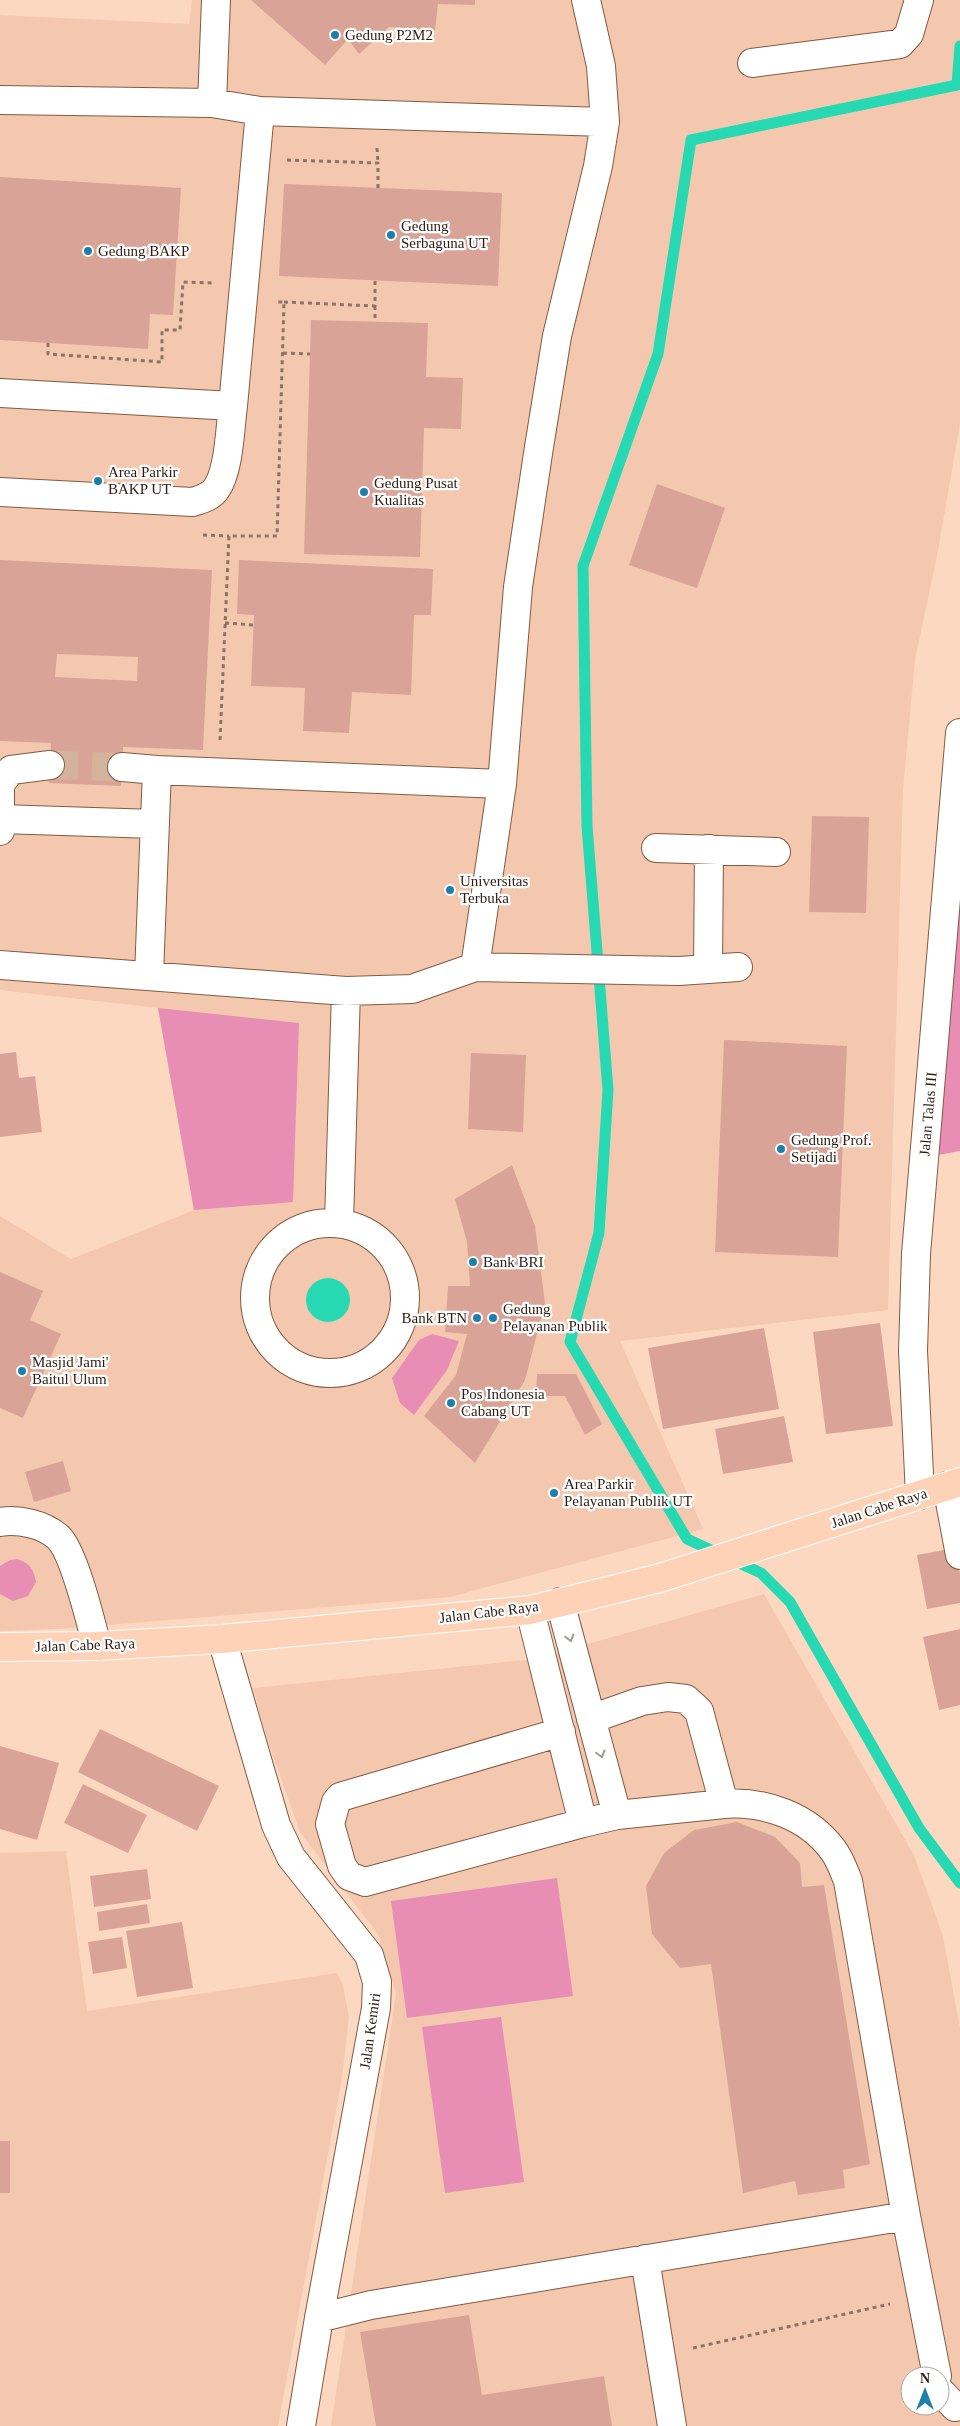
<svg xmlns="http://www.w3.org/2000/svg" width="960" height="2426" font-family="'Times New Roman',serif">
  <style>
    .built { fill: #f4c8af; fill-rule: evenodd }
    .green { fill: #e88eb4 }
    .water { fill: #27d9b3 }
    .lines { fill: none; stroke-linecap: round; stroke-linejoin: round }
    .stream { stroke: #27d9b3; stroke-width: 11 }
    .building { fill: #d9a497; fill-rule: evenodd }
    .minor-tunnel { stroke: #d4b39d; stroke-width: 28; stroke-dasharray: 28 14; stroke-linecap: butt }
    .minor-casing { stroke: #825a40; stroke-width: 30 }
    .major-casing { stroke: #fff; stroke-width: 30 }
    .path { stroke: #8d7362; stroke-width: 3; stroke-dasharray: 4 4; stroke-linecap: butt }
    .minor { stroke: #fff; stroke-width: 28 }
    .major { stroke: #fdd2b6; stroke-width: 28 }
    .oneway { stroke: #a19994 }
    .poi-dot { fill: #1d80ab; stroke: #fff; stroke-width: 2 }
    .labels { text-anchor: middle; stroke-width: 4.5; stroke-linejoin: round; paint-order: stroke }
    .poi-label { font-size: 15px; fill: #2e1d12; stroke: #fff; text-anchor: start }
    .street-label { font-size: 15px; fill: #2e1d12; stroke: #fff }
  </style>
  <rect width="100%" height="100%" fill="#fdd8c0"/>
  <path class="built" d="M192,0H960V424L937,556L915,660L903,790L888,1310L620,1341L703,1529L450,1597L59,1629L0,1631V1216L71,1259L194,1210L158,1008L0,990V15L189,24Z
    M764,1594L914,1855L943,1936L960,2028V2426H331L396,1994L378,1934L300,1832L265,1733L253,1688L535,1659ZM910,2376H940V2406H910Z
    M66,1851L87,2011L337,1973L343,1986L349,2017L342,2078L278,2426H0V1853Z"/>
  <path class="green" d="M960,837V1151L927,1157Z
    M158,1008L299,1023L293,1202L194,1210Z
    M432,1334L459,1341L447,1370L414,1415L400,1403L392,1378L419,1340Z
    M17,1559C30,1563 34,1570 36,1582L28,1596L13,1601L0,1594V1566L10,1560Z
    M557,1878L573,1996L407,2018L391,1901Z
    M501,2017L524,2182L445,2193L422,2027Z"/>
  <path class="water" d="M306 1300a22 22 0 1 1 44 0a22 22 0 1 1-44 0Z"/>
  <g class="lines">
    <path class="stream" d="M960,46L957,85L691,140L658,354L583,566L587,826L608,1090L599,1233L570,1342L687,1539L761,1573L790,1602L919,1828L960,1883"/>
  </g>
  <path class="building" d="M251,0H475V5L438,4L435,30L389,27L359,54L348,39L325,65Z
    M0,177L181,188L173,315L150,314L148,349L0,340Z
    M284,184L502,193L498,286L279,276Z
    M311,320L428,323L426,377L463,378L461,429L424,428L420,557L304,554Z
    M657,484L725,508L697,588L629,565Z
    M0,560L212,570L203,750L123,747L121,786L49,783L51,743L0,741ZM57,654L138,657L137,681L55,677Z
    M239,560L433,569L431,615H414L411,695L352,692L349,733L303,731L305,688L251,686L254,615L237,614Z
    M812,816L869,817L866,913L809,912Z
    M724,1040L847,1046L838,1257L715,1252Z
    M16,1052L19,1078L35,1076L42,1132L0,1137V1054Z
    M471,1053L526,1055L523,1132L468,1129Z
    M512,1165L535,1226L545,1303L525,1380L475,1463L424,1416L456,1375L467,1334L445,1332L448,1286H470L467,1242L455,1199Z
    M0,1272L43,1291L30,1320L61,1334L23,1418L0,1408Z
    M880,1323L893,1426L826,1434L813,1332Z
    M764,1328L779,1409L663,1429L648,1348Z
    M537,1374H576L602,1424L585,1435L565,1396H536Z
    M784,1416L793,1462L723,1474L715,1429Z
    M63,1461L71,1491L34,1502L25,1472Z
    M955,1548L960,1574V1603L927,1609L917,1555Z
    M960,1629V1705L939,1710L923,1637Z
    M100,1729L219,1786L197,1831L78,1772Z
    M0,1746L59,1763L37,1840L0,1829Z
    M83,1784L147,1815L128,1853L64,1823Z
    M737,1822L775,1837L800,1863L802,1887L824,1885L870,2164L843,2170L845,2188L798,2195L795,2181L743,2193L711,1964L680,1968L652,1934L646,1886L664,1853L694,1830Z
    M147,1869L151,1899L94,1907L90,1876Z
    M147,1904L150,1923L99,1931L97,1912Z
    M182,1922L193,1988L137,1997L126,1931Z
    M122,1937L127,1968L93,1974L88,1942Z
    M0,2141H10V2193H0Z
    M469,2315L482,2395L604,2376L612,2426H376L360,2332Z"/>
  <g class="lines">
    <path class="minor-tunnel" d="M50,765L122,767"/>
    <g class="minor-casing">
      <path id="minor" d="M752,63L900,44L909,34L919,0
        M0,100L212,103L260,111L605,122
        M212,103L216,0
        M0,393L233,406L260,111
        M0,492L193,502C201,499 211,497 216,489C229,472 230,428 233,406
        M122,767L157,770L149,975
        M157,770L502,784
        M0,819L155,824
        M0,831V784L11,770L50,765
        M656,848L776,852
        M0,965L346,991L412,989L475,967L502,784L518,587L539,447L557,336L598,166L605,122L601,66L586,0
        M475,967L679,971L738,967
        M708,969L709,849
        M339,1222L346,991
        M255 1298a75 75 0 1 1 150 0a75 75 0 1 1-150 0Z
        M947,1486L960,1555
        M920,1495L913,1351L916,1254L960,733
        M0,1522C19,1519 43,1524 58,1537C74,1552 91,1623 97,1646
        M560,1602L617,1815
        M530,1610L583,1823
        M222,1639L276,1825L291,1857L369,1955L377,1982L376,2008L319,2318L301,2426
        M591,1719L642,1701L668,1697L686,1699L699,1711L724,1804
        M561,1732L340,1797L336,1802L330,1824L342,1866L349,1876L365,1882L583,1823L617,1815L724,1804C765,1801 808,1816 833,1850C840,1859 844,1871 848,1881L906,2216L937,2376
        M645,2259L672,2426
        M319,2318L371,2305L906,2216
        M940,2391L955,2407L960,2406"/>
    </g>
    <g class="major-casing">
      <path id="major" d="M0,1647L97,1646L222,1639L530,1610L660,1578L960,1482"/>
    </g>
    <path class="path" d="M377,148L378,163
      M287,160L378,163V188
      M284,302L375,306V281
      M375,306V322
      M48,343V354L162,362V330H180L183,282L212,283
      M283,353L310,354
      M203,535L229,536
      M225,623L254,625
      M220,740L229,536H277L284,302H276
      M693,2348L890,2304"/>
    <use href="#minor" class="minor"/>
    <use href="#major" class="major"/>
  </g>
  <defs><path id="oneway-chevron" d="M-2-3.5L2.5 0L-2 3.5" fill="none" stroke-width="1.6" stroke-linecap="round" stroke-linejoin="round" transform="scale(1.25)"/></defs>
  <g class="oneway">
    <use href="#oneway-chevron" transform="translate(570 1638) rotate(75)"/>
    <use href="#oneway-chevron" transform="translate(601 1754) rotate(75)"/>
  </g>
  <g class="poi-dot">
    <circle cx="335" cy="35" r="5"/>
    <circle cx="391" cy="235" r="5"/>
    <circle cx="88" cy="251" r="5"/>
    <circle cx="98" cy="481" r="5"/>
    <circle cx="364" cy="492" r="5"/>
    <circle cx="450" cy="890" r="5"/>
    <circle cx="781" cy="1149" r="5"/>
    <circle cx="473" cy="1262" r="5"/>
    <circle cx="477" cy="1318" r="5"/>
    <circle cx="493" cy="1318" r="5"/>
    <circle cx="22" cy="1371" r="5"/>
    <circle cx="451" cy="1403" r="5"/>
    <circle cx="554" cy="1493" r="5"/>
  </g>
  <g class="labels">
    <g class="poi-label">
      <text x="345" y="40">Gedung P2M2</text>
      <text x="401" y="231">Gedung<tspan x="401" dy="17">Serbaguna UT</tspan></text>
      <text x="98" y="256">Gedung BAKP</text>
      <text x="108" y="477">Area Parkir<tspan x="108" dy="17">BAKP UT</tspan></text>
      <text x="374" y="488">Gedung Pusat<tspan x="374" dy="17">Kualitas</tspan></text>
      <text x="460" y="886">Universitas<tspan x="460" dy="17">Terbuka</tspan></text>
      <text x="791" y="1145">Gedung Prof.<tspan x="791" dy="17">Setijadi</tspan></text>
      <text x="483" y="1267">Bank BRI</text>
      <text x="503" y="1314">Gedung<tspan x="503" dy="17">Pelayanan Publik</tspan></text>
      <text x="467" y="1323" text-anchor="end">Bank BTN</text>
      <text x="32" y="1367">Masjid Jami'<tspan x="32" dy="17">Baitul Ulum</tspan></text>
      <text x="461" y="1399">Pos Indonesia<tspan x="461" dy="17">Cabang UT</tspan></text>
      <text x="564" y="1489">Area Parkir<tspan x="564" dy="17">Pelayanan Publik UT</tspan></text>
    </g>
    <g class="street-label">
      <text transform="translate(928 1114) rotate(-85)" y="5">Jalan Talas III</text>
      <text transform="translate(879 1508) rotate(-18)" y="5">Jalan Cabe Raya</text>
      <text transform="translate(489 1612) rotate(-7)" y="5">Jalan Cabe Raya</text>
      <text transform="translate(85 1645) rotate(-2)" y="5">Jalan Cabe Raya</text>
      <text transform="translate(370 2031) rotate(-82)" y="5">Jalan Kemiri</text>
    </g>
  </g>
  <g transform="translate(925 2391)"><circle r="24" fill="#ffffff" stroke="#aba5a0"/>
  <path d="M0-4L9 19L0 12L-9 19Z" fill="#1d80ab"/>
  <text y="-8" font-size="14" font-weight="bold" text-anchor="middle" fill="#2e1d12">N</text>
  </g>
</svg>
